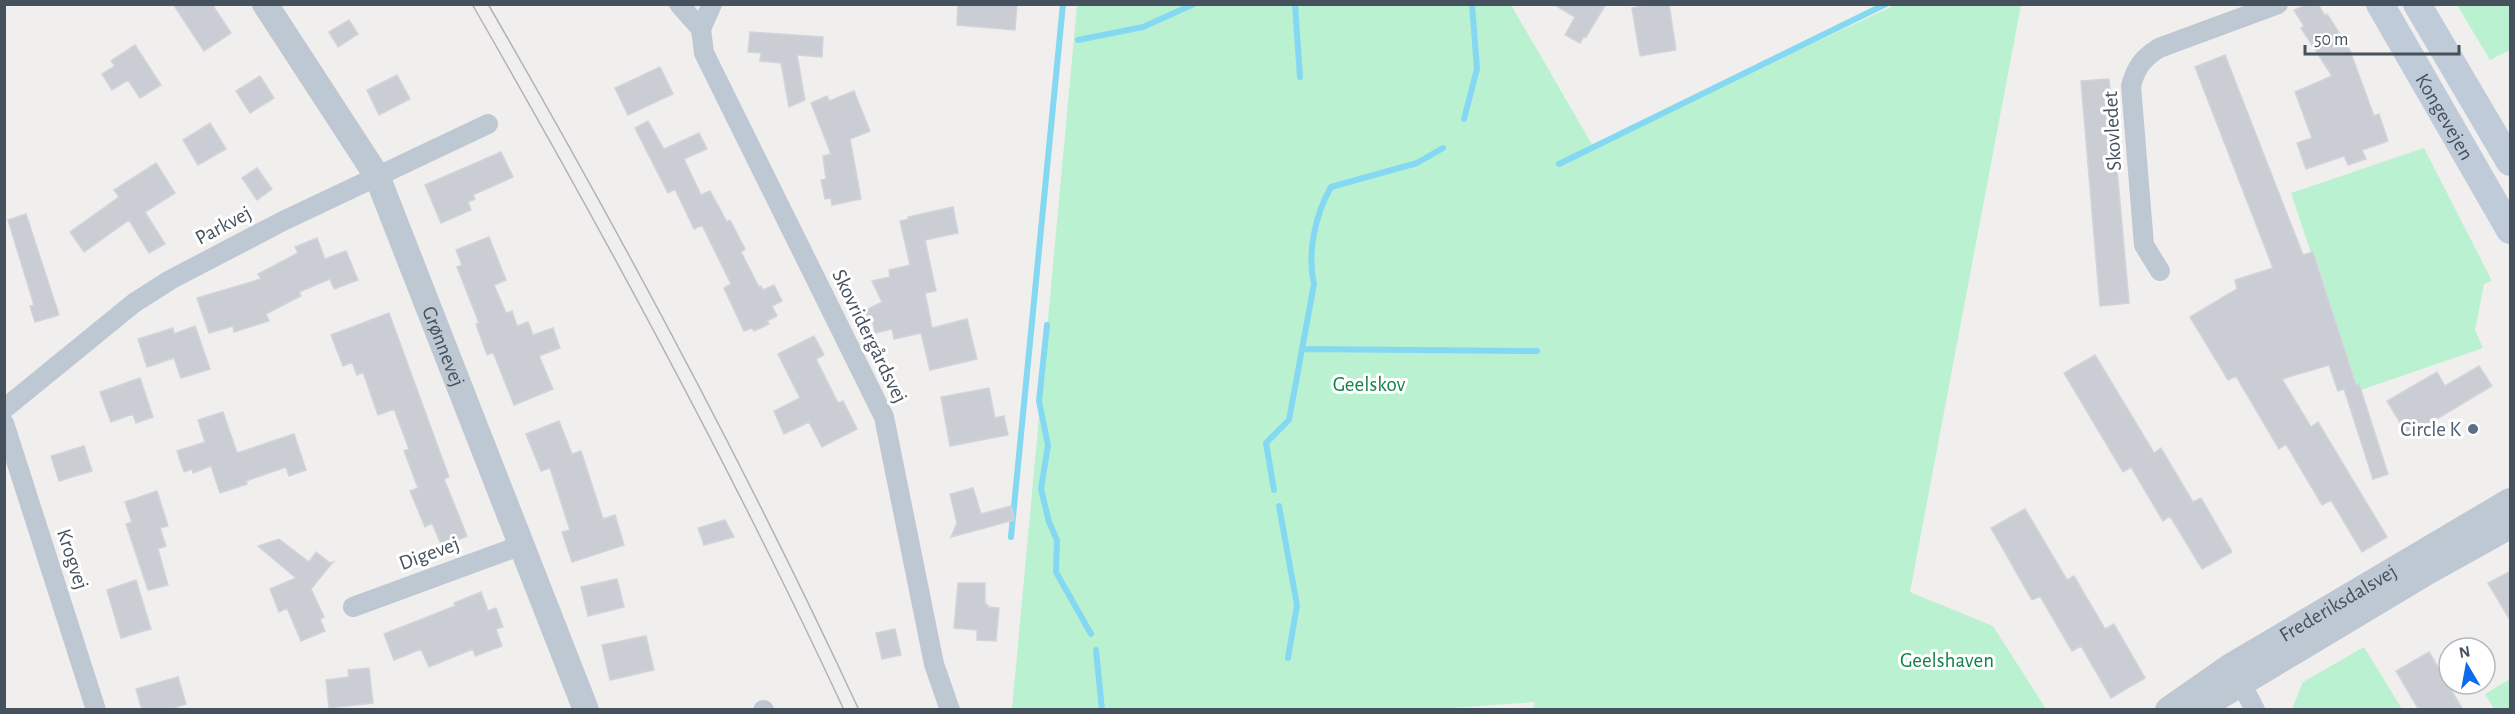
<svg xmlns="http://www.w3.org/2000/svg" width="2515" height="714" font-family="'Alegreya Sans',sans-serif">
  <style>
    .green { fill: #baf2d1 }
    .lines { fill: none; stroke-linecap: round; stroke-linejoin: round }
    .stream { stroke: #84d8f2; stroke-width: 6 }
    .building { fill: #cacdd4; stroke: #d2d4db; stroke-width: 1.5 }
    .minor { stroke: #bec8d2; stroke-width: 20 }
    .tertiary { stroke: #bec8d2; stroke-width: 26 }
    .secondary { stroke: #c0cbd9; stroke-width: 28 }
    .tram { stroke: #b0b3b9; stroke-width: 1.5 }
    .service-dot { fill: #5c6f8a; stroke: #fff; stroke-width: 2 }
    .labels { text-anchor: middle; stroke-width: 6; stroke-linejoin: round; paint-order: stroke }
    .street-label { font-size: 21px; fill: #45515d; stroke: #fff }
    .park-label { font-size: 21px; fill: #11844d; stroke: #fff }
    .service-label { font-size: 21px; fill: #4e5e75; stroke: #fff; text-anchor: end }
  </style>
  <rect width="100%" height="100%" fill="#f1eeee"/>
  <path class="green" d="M1077,5H1511L1593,146L1895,5H2021L1910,592L1993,626L2046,709H1533L1535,702L1424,710L1012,709Z
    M2457,5H2510V50L2490,60Z
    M2424,148L2492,281L2484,284L2475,330L2483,348L2361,390L2359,384L2356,385L2314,252L2311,253L2291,193Z
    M2364,647L2402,709H2292L2303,682Z
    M2510,679V709H2494L2485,694Z"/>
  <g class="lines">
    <path class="stream" d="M1295,4L1300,77
      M1078,40L1143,27L1194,4
      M1464,119L1477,69L1472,4
      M1559,164L1886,4
      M1047,325L1039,401L1048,445L1041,489L1049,522L1057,540L1056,572L1091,634
      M1303,349L1537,351
      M1274,490L1266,443L1289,420L1314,284C1307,253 1315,215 1331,187L1417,163L1443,148
      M1279,506L1297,605L1288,658
      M1011,537L1063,4
      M1096,650L1102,710"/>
  </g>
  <path class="building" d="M173,4H212L231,33L204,51Z
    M958,4H1017L1015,30L957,25Z
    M1553,4H1606L1586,37L1584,36L1580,43L1565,35L1575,17Z
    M1652,4H1669L1676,50L1640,56L1632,8Z
    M2309,4H2318L2325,16L2327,14L2349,48L2374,116L2379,114L2388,141L2362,150L2366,159L2348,165L2344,156L2306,169L2297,143L2312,138L2295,92L2332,76L2301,28L2304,26L2294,10Z
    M349,20L358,34L338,47L329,32Z
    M750,32L823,37L822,57L797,55L805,100L789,107L781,63L760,61L761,53L748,52Z
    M135,45L161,85L140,98L128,80L112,90L102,74L115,66L111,61Z
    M2225,55L2303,255L2313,252L2356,385L2359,384L2388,474L2373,479L2344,389L2338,391L2329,365L2282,379L2311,427L2318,422L2387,537L2362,552L2331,500L2322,505L2286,444L2279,449L2236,376L2228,380L2190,317L2237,289L2235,280L2273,268L2195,67Z
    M660,67L673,94L628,115L615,88Z
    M397,75L410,99L379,115L367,90Z
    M260,76L274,98L250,113L236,91Z
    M2109,79L2129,303L2100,306L2081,81Z
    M854,91L870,131L850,139L861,199L832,205L831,198L825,199L821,180L826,179L823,156L831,154L811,103L827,96L829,101Z
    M648,121L664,149L699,133L707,149L684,159L701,195L710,191L727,222L730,220L745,249L741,252L759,287L761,286L763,290L774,285L782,301L772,306L777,316L767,321L769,324L754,331L752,328L744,331L724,288L731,284L702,225L694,229L675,189L668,193L635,128Z
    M210,123L226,149L198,165L183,140Z
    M501,152L513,177L473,195L475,199L468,202L471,210L441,223L425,185Z
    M156,163L175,193L145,212L165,244L149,253L129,220L84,252L70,232L119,197L114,190Z
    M257,168L272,189L257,200L242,178Z
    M953,207L958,233L925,240L936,291L925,293L932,328L967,319L977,359L930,370L921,333L894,339L892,329L875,333L873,323L864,311L882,302L872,281L890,277L889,270L910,265L900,221L909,219L908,217Z
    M26,214L59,315L35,322L30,306L34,305L8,220Z
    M489,237L506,280L494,285L506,313L512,311L517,326L528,322L533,335L553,328L560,348L539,356L553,389L514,405L493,352L487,355L476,324L479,323L457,267L462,265L456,250Z
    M317,238L325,259L346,251L358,280L334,289L330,279L299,292L301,296L266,314L269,321L234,332L233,326L209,333L197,298L261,279L258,274L298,253L295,247Z
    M389,313L449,477L444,479L467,536L442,547L432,523L425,527L410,491L418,488L404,451L409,449L394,409L378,415L363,372L357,375L352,362L343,366L331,335Z
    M195,326L210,369L181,378L174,358L147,367L138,339L173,328L174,334Z
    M814,336L824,355L816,359L838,403L843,401L857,429L822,447L809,422L784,434L774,411L800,398L778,354Z
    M2095,355L2154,453L2161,448L2193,502L2201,498L2232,552L2202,569L2170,516L2163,521L2131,467L2123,472L2064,373Z
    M2479,366L2492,386L2408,436L2387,401L2437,372L2445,386Z
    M140,378L153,417L136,423L133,414L111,422L100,392Z
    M989,388L995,418L1004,416L1008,435L950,446L941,397Z
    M223,412L237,453L294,434L306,470L289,476L286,467L246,481L247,484L220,493L211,466L193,473L192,469L184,472L177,451L205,442L198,420Z
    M559,421L572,454L581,451L603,519L615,515L624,545L572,562L562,532L570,530L550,468L541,471L526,434Z
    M84,446L92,471L59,481L51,456Z
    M973,488L981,514L1011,506L1014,520L951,537L957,523L950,494Z
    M157,491L168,526L160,528L166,546L158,549L168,585L148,590L126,524L132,522L125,502Z
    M2025,509L2067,580L2074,576L2105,629L2114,624L2145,678L2111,698L2081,646L2072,651L2040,596L2032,600L1991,528Z
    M725,520L734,537L704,545L698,528Z
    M279,539L309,562L316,552L330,563L333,562L311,589L324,617L320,619L325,631L301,641L287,608L279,612L270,589L296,578L258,546Z
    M2511,571V622L2488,583Z
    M617,579L624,607L588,616L581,587Z
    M136,580L151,629L121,638L107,590Z
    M958,583H985V604L988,605V607L999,608L996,641L977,640V630L954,628Z
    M481,592L488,611L496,608L503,627L496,629L502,646L475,656L473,649L429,667L421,649L394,660L384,634L455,606L454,603Z
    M895,629L901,655L882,659L876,633Z
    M646,636L654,670L610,680L602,645Z
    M2429,652L2463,710H2419L2396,671Z
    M369,668L373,703L329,708L326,680L349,677L348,670Z
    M178,677L186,704L167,710H142L136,689Z"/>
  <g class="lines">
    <path class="minor" d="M679,4L701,29
      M712,4L701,29L704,53L884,417L934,664L950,710
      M2160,271L2144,245L2131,86C2136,67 2143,58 2159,48L2278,4
      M4,409L134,303L170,280L283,221L488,124
      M4,423L96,710
      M353,607L522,545
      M2235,672L2255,710
      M763,710H764"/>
    <g class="tertiary">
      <path id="s1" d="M265,4L377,176L586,710"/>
      <path id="s2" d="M2168,710L2231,666L2510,501"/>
      <path d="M2197,710L2422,575L2510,526"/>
    </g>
    <g class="secondary">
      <path id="s3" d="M2380,4L2510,230"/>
      <path d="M2417,4L2510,162"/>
    </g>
    <path class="tram" d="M472,4C605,235 732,469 844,710
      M488,4C621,234 747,469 859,710"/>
  </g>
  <circle class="service-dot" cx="2473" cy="429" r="6"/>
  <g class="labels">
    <g class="street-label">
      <text dy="7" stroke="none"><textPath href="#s3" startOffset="130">Kongevejen</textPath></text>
      <text transform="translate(2112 131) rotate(-93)" y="7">Skovledet</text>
      <text transform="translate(223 225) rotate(-28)" y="7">Parkvej</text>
      <text transform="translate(870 336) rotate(64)" y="7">Skovridergårdsvej</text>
      <text dy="7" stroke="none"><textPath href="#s1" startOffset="388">Grønnevej</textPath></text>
      <text transform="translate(429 553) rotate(-20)" y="7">Digevej</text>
      <text transform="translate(73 559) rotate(72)" y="7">Krogvej</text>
      <text dy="7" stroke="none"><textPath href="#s2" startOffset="201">Frederiksdalsvej</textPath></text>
    </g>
    <g class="park-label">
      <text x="1369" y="391">Geelskov</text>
      <text x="1947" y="667">Geelshaven</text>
    </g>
    <g class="service-label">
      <text x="2461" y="436">Circle K</text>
    </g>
  </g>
  <rect width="2515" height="714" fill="none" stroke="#45515d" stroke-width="12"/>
  <g transform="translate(2467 666) rotate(350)"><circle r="28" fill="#ffffff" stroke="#b5b9be" stroke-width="1.5"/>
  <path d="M0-4.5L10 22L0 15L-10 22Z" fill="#0d69ed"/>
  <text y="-9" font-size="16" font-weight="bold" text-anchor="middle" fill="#45515d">N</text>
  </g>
  <path d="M2305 45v9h154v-9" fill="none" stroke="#45515d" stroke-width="3"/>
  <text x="2314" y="45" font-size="18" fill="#45515d" stroke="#ffffff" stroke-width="4.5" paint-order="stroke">50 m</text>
</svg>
